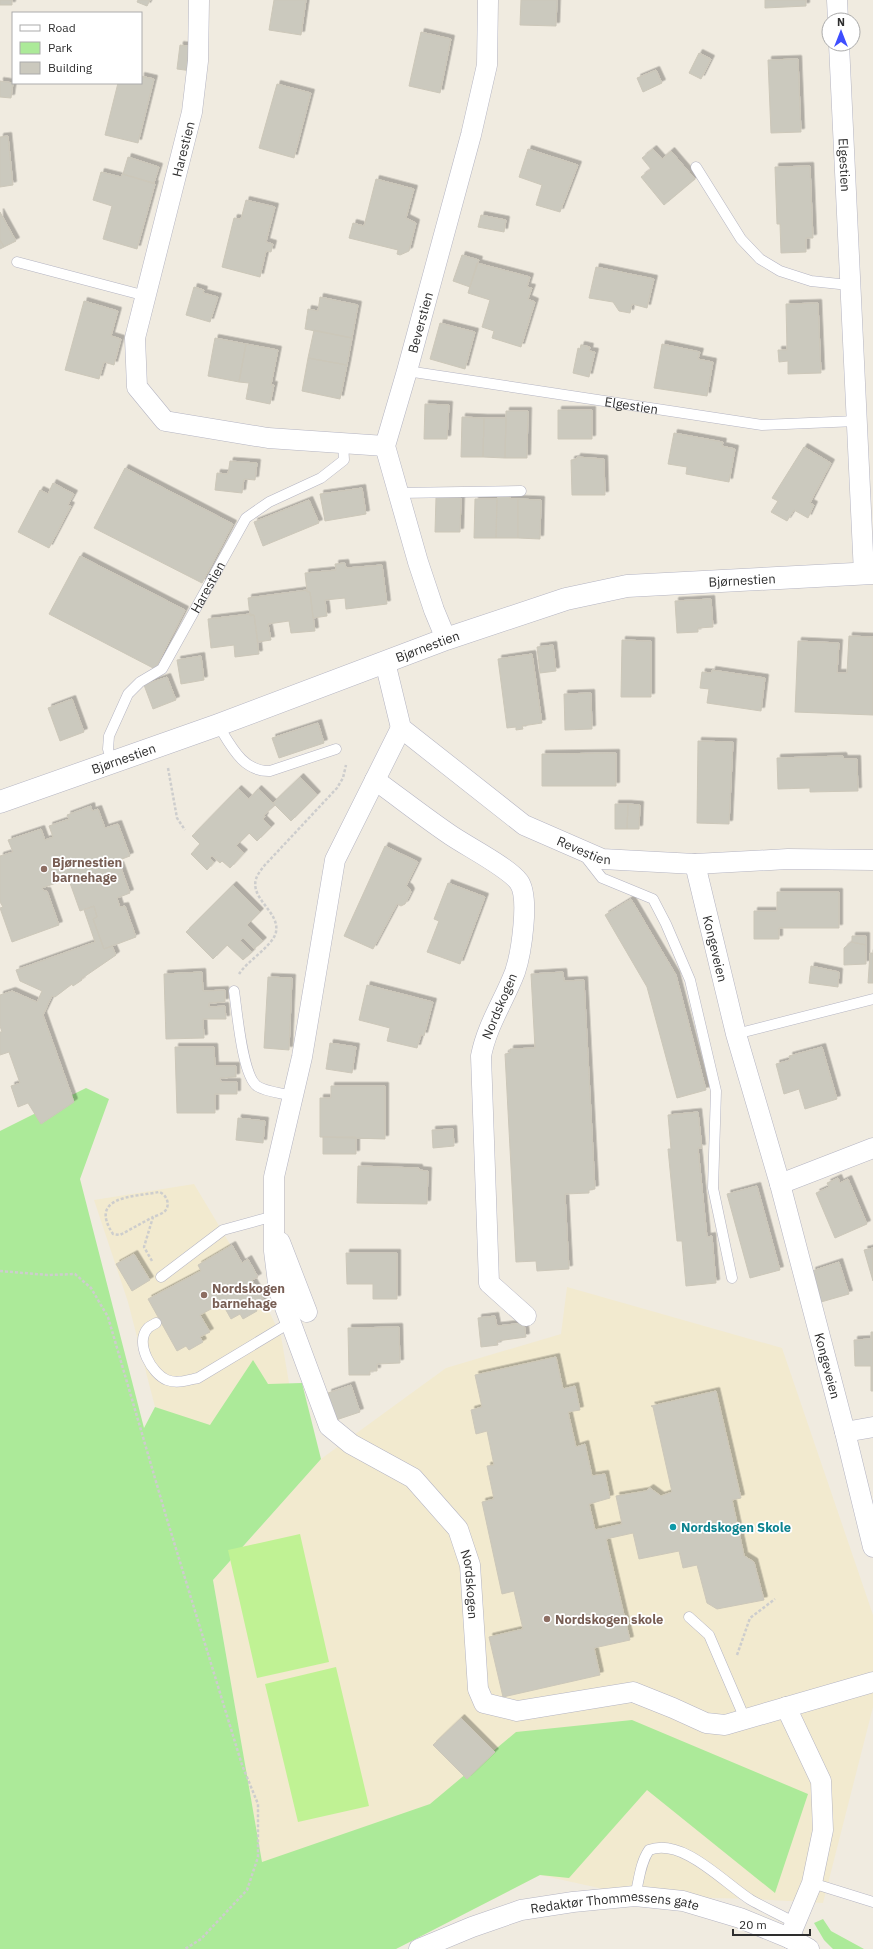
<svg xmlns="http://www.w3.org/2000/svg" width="873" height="1949" font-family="'IBM Plex Sans',sans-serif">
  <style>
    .education { fill: #f2eacf }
    .green { fill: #acea99 }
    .pitch { fill: #c0f294 }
    .building { fill: #cbc9be; stroke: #ccc7b9; filter: url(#shadow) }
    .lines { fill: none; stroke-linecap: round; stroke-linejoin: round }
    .lane-casing { stroke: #b4b4c2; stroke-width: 11 }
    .street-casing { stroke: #b4b4c2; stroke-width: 21 }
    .secondary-casing { stroke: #b4b4c2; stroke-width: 23 }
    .path { stroke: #cdcdcd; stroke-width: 2.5; stroke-dasharray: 3 2; stroke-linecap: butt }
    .lane { stroke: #fff; stroke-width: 10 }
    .street { stroke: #fff; stroke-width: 20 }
    .secondary { stroke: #fff; stroke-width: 22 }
    .education-dot { fill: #8d6e63; stroke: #fff; stroke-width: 1.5 }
    .culture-dot { fill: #0f9aa8; stroke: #fff; stroke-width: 1.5 }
    .labels { text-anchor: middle; stroke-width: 3.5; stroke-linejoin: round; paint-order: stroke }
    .street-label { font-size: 13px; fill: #2e2e2e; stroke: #fff }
    .education-label { font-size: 13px; font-weight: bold; fill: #785e54; stroke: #fff; text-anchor: start }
    .culture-label { font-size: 13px; font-weight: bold; fill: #0d838f; stroke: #fff; text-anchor: start }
  </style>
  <defs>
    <filter id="shadow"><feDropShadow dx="3.5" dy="-3.5" stdDeviation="0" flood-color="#0004"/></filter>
  </defs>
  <rect width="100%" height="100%" fill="#f0ebe0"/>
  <path class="education" d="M194,1184L264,1301L281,1336L303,1465L155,1407L128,1302L94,1200Z
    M567,1287L782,1348L873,1615V1707L823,1903L754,1899L635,1896L540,1875L396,1949L262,1862L213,1580L321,1459L446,1368L561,1334Z"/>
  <path class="green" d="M86,1088L109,1099L80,1179L144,1428L155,1407L210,1425L253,1360L268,1384L302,1383L321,1459L213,1580L262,1862L430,1804L516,1732L632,1720L808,1794L775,1893L647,1790L569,1878L540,1875L396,1949H0V1131Z
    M823,1919L831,1931L864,1949H833L824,1940L814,1923Z"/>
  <path class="pitch" d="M300,1534L329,1662L257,1678L228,1550Z
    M336,1667L369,1806L298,1822L265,1684Z"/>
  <path class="building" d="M0,0H12V5H0Z
    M138,0H150L147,6L137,2Z
    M274,0H306L301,35L269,30Z
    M521,0H557L556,26L520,25Z
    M765,0H806V6L765,8Z
    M421,32L451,39L440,93L409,86Z
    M180,45L195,47L192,71L177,69Z
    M699,53L711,59L701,79L689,73Z
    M798,59L801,132L771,133L768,60Z
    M656,70L662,83L643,92L637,78Z
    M141,76L154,79L138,143L105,135L118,83H141Z
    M0,81L13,83L11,98L0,97Z
    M277,84L311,93L294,158L259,148Z
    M8,136L13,185L0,187V137Z
    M528,149L578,165L560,212L536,205L542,185L519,177Z
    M653,149L662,159L671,151L695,179L664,205L641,177L651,169L642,158Z
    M128,157L159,167L154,183L123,174Z
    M810,166L813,238H806V252L781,253L780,224H777L775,167Z
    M101,172L121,177L122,174L155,184L137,249L103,239L112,206L93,200Z
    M376,179L414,189L406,218L416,223L409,251L400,255L397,254L398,250L349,238L353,223L364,226Z
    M246,200L275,207L266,242L273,244L271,252L266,251L260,277L222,267L234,218L241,219Z
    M0,212L16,241L4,247L0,240Z
    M481,215L506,220L504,232L478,227Z
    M0,240L4,247L0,249Z
    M462,255L479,260L470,287L453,281Z
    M477,263L530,277L527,287L532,288L528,299L535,302L521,347L492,338L494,331L482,327L490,300L468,293Z
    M596,267L654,279L647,308L632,304L630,313L619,311L613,302L589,298Z
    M194,287L204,290L203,293L218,297L210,322L186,315Z
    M320,297L358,305L352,338L305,329L308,309L318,311Z
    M84,301L118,311L111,336L121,339L114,365L104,362L99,379L65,370Z
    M818,303L821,373L788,374V361L779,362L778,350H787L786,304Z
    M440,323L475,332L465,369L430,359Z
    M314,330L352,338L347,365L308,358Z
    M215,338L246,344L239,382L208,376Z
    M246,344L278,350L271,385H274L270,404L246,399L249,383L239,382Z
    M662,344L700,352L698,359L713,362L707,396L654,388Z
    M581,345L590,347L589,351L595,352L589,377L573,373L578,348L580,349Z
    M308,358L347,365L340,399L302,391Z
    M425,404L449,405L447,439H424Z
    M558,410H592V439H558Z
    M506,411H528L527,458H505Z
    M462,417L484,418L483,457H461Z
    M484,418H506L505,458L483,457Z
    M674,433L723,442L722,446L735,449L729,482L686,474L687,467L668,464Z
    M804,447L831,463L810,503L814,505L808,518L794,510L787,521L771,512L778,501L772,498Z
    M577,457L604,459L605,495H572L571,460L577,459Z
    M230,461L257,463L255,480L244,479L242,493L215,490L217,473L228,474Z
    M125,468L233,524L202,583L94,528Z
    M53,483L74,494L68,505L71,506L49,548L18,532L40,490L48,494Z
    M362,488L366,514L325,521L320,494Z
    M498,496H510V499H518V538H496L497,499Z
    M436,497L461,498L460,532H435Z
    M475,499H497L496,538H474Z
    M518,499L541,500L540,539L518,538Z
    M309,500L319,523L263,546L254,522Z
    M80,556L185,610L155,669L49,614Z
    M345,563L346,568L382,565L387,604L346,609L345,598L325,600L327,616L313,618L310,592H307L305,573L336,570L335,564Z
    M307,590V592H310L315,631L291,633L289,621L268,624L271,640L258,642L254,615L250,616L248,598Z
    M711,599L713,627L698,628V632L677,633L675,601Z
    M250,614L254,615L259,654L235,657L234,645L211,648L208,619Z
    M849,636L873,637V715L795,712L798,641L839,643L837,673H847Z
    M622,640L651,641V697H621Z
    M553,645L556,671L540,673L537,647Z
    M532,654L542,723L522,726L523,729L516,730V727L507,728L498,659Z
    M201,656L204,680L181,684L177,660Z
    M712,670L765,678L761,711L707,703L709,689L700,688L702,672L712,673Z
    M167,677L176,700L153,709L144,685Z
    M591,693L592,729L565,730L564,694Z
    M72,699L84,732L60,741L48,708Z
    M318,723L324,743L279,758L272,738Z
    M698,741L733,742L729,824L697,823Z
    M616,753V786H542V754Z
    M843,756L844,759H857L858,791L810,792V788L778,789L777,758Z
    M300,777L317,795L291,821L273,803Z
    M238,789L249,799L258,789L275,805L264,815L265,816L263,819L271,827L257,841L249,833L236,846L244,853L230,868L222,861L220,863L212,856L210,858L214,862L207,870L191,854L200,844L192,836Z
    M615,804H628L627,829H615Z
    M628,804L640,805L639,829H627Z
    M91,806L92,811L98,809L105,828L118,824L130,856L114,862L116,867L120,865L130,893L117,898L120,907L125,906L136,937L104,949L93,919L97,917L94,906L80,911L70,883L75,882L73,877L42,888L44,891H47L59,925L12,942L0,908L3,907L0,902V856L13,852L8,840L41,829L45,840L53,837L49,826L69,819L67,815Z
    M385,846L418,862L406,886L409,888L411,892L405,904L401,906L397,904L373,949L344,936Z
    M448,883L485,897L460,964L427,952L439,921L434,919Z
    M233,885L260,912L247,925L263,941L254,949L243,938L240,941L252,952L243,960L227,945L213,959L186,932Z
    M777,892H839V928H779V939H754V911H777Z
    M631,899L676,975L706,1090L677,1098L647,987L605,915Z
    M94,906L97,917L93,919L104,949L112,946L116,955L81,979L82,980L73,986L72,984L55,997L52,996L43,1015L74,1102L41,1124L28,1103L18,1107L11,1086L20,1083L9,1052L0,1055V1032H2L0,1026V995L12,991L37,1002L42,991L20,981L16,970L95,942L84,910Z
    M852,936H866V945L852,942Z
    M851,942L866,945V964L844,965V948Z
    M870,953H873V983H868Z
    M811,966L839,972L838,987L809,983Z
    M202,972L203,991L225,990V1002L209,1003V1007L225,1006L226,1019H203L204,1038L166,1039L164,974Z
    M563,972L564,981L584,980L595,1189L589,1190V1193L565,1194L569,1269L537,1271L536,1261L516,1262L505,1054L510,1053V1049L535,1048L531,974Z
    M268,977L292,978L289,1050L264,1048Z
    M367,985L433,1002L424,1036L421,1035L417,1048L387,1041L390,1028L359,1020Z
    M330,1043L356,1047L352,1073L326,1069Z
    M175,1047H214L215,1066H236V1077L220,1078L221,1082H237V1094H215V1113H177Z
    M822,1047L837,1099L805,1109L799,1089L784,1094L776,1064L790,1060L789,1056Z
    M331,1086H385V1139L320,1137V1098H331Z
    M698,1112L702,1148H698L707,1237L712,1236L716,1283L686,1286L682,1241H677L668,1149H671L668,1115Z
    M238,1118L265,1121L263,1143L236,1140Z
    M453,1129L454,1146L433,1148L432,1130Z
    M323,1137H356V1154H323Z
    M358,1166L419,1168V1170L428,1171L427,1204L357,1203Z
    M838,1178L840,1183L848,1179L867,1224L835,1238L816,1193L829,1187L827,1183Z
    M757,1186L780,1270L750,1278L727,1194Z
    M232,1245L242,1263L248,1259L258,1277L252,1280L264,1301L254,1307L257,1311L243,1319L240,1314L231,1319L222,1303L200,1315L210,1332L200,1337L203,1342L189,1350L186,1346L177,1351L148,1299L201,1271L198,1265Z
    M873,1248V1281L864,1250Z
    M346,1253H397V1299H373V1284H347Z
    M134,1254L150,1280L132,1291L116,1264Z
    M839,1262L849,1294L821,1302L812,1271Z
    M495,1316L497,1326L524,1323L526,1337L497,1341L498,1345L481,1347L478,1318Z
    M399,1327L400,1363L377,1364V1371H370V1375H349L348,1328Z
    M871,1332H873V1391H871V1366H855L854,1340L871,1339Z
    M556,1357L563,1389L575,1386L580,1410L568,1412L576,1447L585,1444L592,1476L605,1474L610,1498L589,1504L595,1530L622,1524L616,1496L646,1491L650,1488L661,1496L672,1492L653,1407L651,1406L716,1391L741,1498L732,1500L744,1555H743L754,1562L764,1600L717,1609L707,1603L697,1565L683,1568L679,1551L639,1559L633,1533L606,1539L630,1640L594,1648L600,1675L503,1697L489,1637L523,1629L514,1591L502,1594L482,1502L494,1499L487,1466L494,1465L487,1431L476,1434L471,1410L482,1407L475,1375Z
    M351,1385L360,1412L336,1420L328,1393Z
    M461,1718L495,1752L467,1779L433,1745Z"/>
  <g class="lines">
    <g class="lane-casing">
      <g id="lane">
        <path d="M696,167L741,239L760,259L780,271L811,281L849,285"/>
        <path d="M17,262L146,296"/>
        <path id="s1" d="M407,371L762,425L857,421"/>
        <path d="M398,493L521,491"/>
        <path d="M218,725C231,746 243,772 270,771L336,749"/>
        <path id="s2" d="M112,763L108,749L109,736L128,694L140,682L162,669L246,518L269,502L321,478L344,460L343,443"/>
        <path d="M584,855L602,878L653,899L666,924L690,980L716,1091L713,1188L732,1278"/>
        <path d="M234,991C237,1010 242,1075 257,1086C266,1092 282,1093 292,1096"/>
        <path d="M736,1034L873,999"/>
        <path d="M161,1277L223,1230L274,1216"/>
        <path d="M156,1323C153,1325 150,1326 148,1328C134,1343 152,1374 167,1380C177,1384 188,1380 198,1378L291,1322"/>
        <path d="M689,1617L709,1635L745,1719"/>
        <path d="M812,1883L873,1902"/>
        <path d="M635,1896C639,1881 640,1863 649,1850C683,1837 725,1884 751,1900C765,1908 781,1915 795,1923"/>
      </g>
    </g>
    <g class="street-casing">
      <g id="street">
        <path d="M199,0L198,61L192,112L135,338L137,387L165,421L268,438L385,446"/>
        <path d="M837,0L838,20"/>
        <path id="s3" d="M839,44L864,574"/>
        <path id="s4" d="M446,639L434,610L418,562L385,446L407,371L471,135L487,65L488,0"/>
        <path id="s5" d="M385,662L401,728L524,825L602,859L695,864L788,859L873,860"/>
        <path id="s6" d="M401,728L335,860L302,1057L274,1177V1251L279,1291L329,1426L351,1444L413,1478L458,1529L470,1565L478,1689L484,1703L517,1711L633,1692L673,1708L706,1723L725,1725L873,1682"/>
        <path d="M375,780C400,798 424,817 449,834C466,846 508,867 519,882C530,898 521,954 515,972C504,1001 487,1025 481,1056L489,1283L526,1316"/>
        <path id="s7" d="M695,864L736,1034L780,1184L845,1432L873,1547"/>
        <path d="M780,1184L873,1148"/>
        <path d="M280,1242L307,1312"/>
        <path d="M845,1432L873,1427"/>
        <path d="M786,1707L821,1781L823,1830L812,1883L789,1938"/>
        <path id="s8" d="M419,1949L472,1927L521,1910L573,1902L635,1896L683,1901L740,1918L789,1938L809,1949"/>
      </g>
    </g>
    <g class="secondary-casing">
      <g id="secondary">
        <path id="s9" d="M0,802L218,725L446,639L566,599L627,586L873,573"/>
      </g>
    </g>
    <path class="path" d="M168,768L177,818L185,830
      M239,974C247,961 273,946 276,932C280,912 250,899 256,879C257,875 261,870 264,866L337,788L343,778L346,765
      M152,1261L144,1247L153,1217C156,1216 162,1214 165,1211C171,1204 166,1194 159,1192C133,1197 88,1196 113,1234L120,1235L153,1217
      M0,1271L48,1275L75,1274L91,1288L108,1317L166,1516L242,1765L258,1804V1857L247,1890L201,1939L185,1949
      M737,1655L750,1618L775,1599"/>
    <use href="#lane" class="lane"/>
    <use href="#street" class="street"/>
    <use href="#secondary" class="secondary"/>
  </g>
  <g class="education-dot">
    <circle cx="44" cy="869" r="4"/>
    <circle cx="204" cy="1295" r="4"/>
    <circle cx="547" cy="1619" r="4"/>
  </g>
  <circle class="culture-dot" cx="673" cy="1527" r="4"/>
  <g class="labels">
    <g class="street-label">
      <text transform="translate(183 149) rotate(-76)" y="5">Harestien</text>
      <text dy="5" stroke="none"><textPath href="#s3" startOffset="121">Elgestien</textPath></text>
      <text dy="5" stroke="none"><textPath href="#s4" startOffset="331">Beverstien</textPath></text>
      <text dy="5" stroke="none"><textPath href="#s1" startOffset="227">Elgestien</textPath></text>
      <text dy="5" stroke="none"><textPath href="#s9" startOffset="779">Bjørnestien</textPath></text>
      <text dy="5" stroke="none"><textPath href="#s2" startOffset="210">Harestien</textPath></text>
      <text dy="5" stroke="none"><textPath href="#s9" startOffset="455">Bjørnestien</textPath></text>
      <text dy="5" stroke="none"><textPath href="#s9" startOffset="131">Bjørnestien</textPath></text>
      <text dy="5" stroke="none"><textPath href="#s5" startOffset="290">Revestien</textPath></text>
      <text dy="5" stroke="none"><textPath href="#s7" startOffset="87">Kongeveien</textPath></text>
      <text transform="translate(499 1006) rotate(-67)" y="5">Nordskogen</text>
      <text dy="5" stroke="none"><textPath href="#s7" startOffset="519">Kongeveien</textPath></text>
      <text dy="5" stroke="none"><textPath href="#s6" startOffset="953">Nordskogen</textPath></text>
      <text dy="5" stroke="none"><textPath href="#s8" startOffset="204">Redaktør Thommessens gate</textPath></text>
    </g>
    <g class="education-label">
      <text x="52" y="867">Bjørnestien<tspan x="52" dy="15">barnehage</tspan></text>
      <text x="212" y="1293">Nordskogen<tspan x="212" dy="15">barnehage</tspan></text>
      <text x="555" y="1624">Nordskogen skole</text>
    </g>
    <g class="culture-label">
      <text x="681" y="1532">Nordskogen Skole</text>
    </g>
  </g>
  <rect x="12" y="12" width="130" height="72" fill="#ffffff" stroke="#ababab"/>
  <rect x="20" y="25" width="20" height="6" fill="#ffffff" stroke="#ababab"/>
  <text x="48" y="32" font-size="12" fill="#2e2e2e">Road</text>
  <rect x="20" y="42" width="20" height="12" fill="#acea99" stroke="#ababab"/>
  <text x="48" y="52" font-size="12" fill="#2e2e2e">Park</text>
  <rect x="20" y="62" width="20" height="12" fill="#cbc9be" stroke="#ababab"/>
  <text x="48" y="72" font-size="12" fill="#2e2e2e">Building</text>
  <g transform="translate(841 32)"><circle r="19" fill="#ffffff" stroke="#ababab"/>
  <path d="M0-3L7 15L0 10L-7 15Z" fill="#3e4eff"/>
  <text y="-6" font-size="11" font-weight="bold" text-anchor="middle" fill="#2e2e2e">N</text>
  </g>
  <path d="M733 1929v6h77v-6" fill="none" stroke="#2e2e2e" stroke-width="2"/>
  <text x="739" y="1929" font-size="12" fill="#2e2e2e" stroke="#ffffff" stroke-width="3" paint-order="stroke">20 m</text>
</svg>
